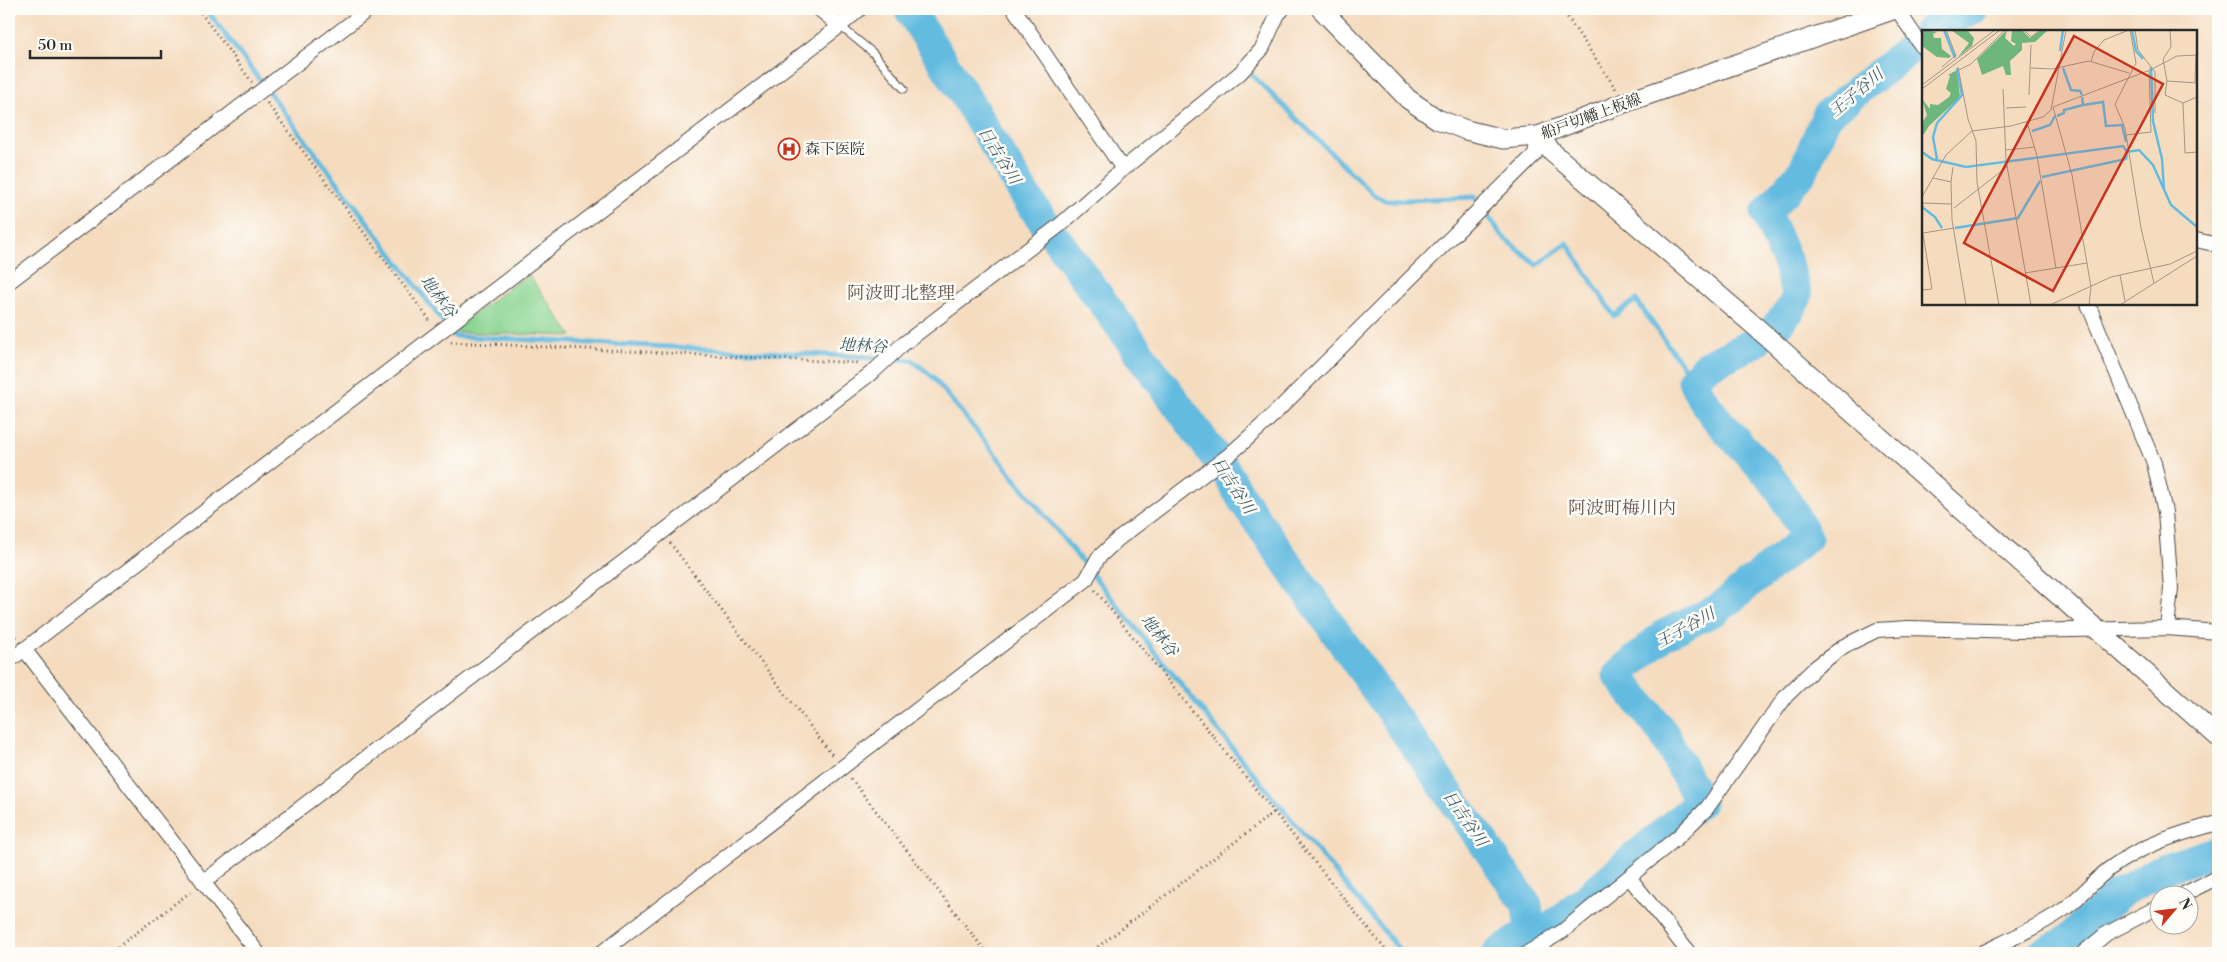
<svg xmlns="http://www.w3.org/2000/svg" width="2227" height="962" font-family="'Libre Bodoni','Noto Serif JP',serif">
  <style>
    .green { fill: #8ad592; stroke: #5a805e }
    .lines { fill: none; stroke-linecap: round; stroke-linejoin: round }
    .stream { stroke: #63bbe0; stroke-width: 5 }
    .river { stroke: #63bbe0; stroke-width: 31 }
    .lane-casing { stroke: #494641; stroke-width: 9 }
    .street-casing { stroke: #494641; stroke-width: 16 }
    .secondary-casing { stroke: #494641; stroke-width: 21 }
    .path { stroke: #494641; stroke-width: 3; stroke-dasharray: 1 4; stroke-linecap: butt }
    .lane { stroke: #fff; stroke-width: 7 }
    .street { stroke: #fff; stroke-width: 14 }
    .secondary { stroke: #fff; stroke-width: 19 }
    .labels { text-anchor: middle; stroke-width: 5; stroke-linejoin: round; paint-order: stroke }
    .street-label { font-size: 15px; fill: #2b2b2b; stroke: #fdfcf7 }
    .poi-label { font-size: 15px; fill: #2b2b2b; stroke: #fdfcf7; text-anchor: start }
    .water-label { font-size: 16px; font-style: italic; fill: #3f5d6a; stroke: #fdfcf7 }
    .quarter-label { font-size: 18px; fill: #66574d; stroke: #fdfcf7 }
    .inset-river { fill: none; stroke: #63bbe0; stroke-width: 2.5 }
    .inset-road { fill: none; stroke: #a49584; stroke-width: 1 }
    .view { fill: #c8321e; fill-opacity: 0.15; stroke: #c8321e; stroke-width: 2.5 }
    .inset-edge { fill: none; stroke: #2b2b2b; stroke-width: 2.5 }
  </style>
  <rect width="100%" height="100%" fill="#fdfcf7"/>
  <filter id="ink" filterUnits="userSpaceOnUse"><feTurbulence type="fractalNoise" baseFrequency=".02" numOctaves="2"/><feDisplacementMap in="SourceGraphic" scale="10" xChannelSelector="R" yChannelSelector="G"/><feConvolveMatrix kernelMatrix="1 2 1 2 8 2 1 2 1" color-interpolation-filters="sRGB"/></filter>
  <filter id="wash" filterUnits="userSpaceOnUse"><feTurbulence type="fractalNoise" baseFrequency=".0096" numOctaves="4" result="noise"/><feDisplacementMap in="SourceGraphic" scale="20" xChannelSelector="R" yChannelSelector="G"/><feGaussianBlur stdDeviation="1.12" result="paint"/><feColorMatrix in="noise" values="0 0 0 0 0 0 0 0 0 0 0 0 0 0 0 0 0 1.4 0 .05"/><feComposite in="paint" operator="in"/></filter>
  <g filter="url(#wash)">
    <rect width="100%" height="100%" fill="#f5dcbf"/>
    <!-- green -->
    <polygon class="green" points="528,274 572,336 456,332 458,326"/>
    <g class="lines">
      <!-- stream -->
      <g class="stream">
        <polyline points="206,9 454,336 884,358"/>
        <polyline points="1249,72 1375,196 1388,201 1475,197 1478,202"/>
        <polyline points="1486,213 1503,237 1537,265 1567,243 1614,316 1636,300 1693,380"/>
        <polyline points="1055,238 1061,233"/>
        <polyline points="892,359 912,360 933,377 1234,750 1402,953"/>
      </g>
      <!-- river -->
      <g class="river">
        <polyline points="909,9 963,93 1028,200 1225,470 1242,499 1527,905 1530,932 1498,953"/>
        <polyline points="1929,31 1973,9"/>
        <polyline points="1774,329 1791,309 1797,296 1787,262 1766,213 1803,171 1827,115 1914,46"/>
        <path d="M1530,932L1544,931L1559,921L1700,802L1664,734L1618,675L1663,635L1718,609L1807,537C1795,518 1785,495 1771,478C1747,449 1705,415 1693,380L1707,366L1756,342"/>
        <polyline points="2042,953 2065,942 2117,895 2163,869 2218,851"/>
      </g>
    </g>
  </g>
  <g filter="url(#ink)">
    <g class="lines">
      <!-- lane casing -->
      <g class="lane-casing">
        <polyline id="lane" points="840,26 872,52 904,89"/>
      </g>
      <!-- street casing -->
      <g class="street-casing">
        <g id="street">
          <polyline points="819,9 840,26"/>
          <polyline points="1014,9 1123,169"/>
          <polyline points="1897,9 1923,48"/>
          <polyline points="2196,240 2218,245"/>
          <polyline points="9,282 369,9"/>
          <polyline points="2088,304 2154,463 2165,512 2171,588 2167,628"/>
          <polyline points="24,649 258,953"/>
          <polyline points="9,661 840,26 860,9"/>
          <polyline points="1629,877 1689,953"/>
          <polyline points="203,882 874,371 902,345 1060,225 1123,169 1240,73 1262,49 1278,14 1283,9"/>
          <polyline points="2184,894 2218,877"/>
          <polyline points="601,953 1086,580 1098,558 1117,540 1229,455 1266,422 1535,154 1538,136"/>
          <polyline points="1527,953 1563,931 1679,836 1707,808 1786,696 1816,667 1844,646 1877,630 1908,628 2023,631 2167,628 2218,632"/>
          <path d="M1982,953C2009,940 2038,927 2063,910C2080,898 2093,881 2109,869C2141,845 2181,833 2218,823"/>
          <polyline points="2083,953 2106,934 2160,906"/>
        </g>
      </g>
      <!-- secondary casing -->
      <g class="secondary-casing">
        <g id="secondary">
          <polyline points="1321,9 1408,99 1437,119 1466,130 1503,139 1538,136 1624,103 1895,9"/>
          <polyline points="1538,136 1553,153 1757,328 2218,737"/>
        </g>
      </g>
      <!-- path -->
      <g class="path">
        <polyline points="198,9 252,82"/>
        <polyline points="1562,9 1616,89"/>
        <polyline points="267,103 431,322"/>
        <polyline points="451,342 859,363"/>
        <polyline points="670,543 833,756"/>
        <polyline points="1095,590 1388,953"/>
        <polyline points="9,629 16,638"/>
        <polyline points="851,779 987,953"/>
        <polyline points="110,953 193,890"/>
        <polyline points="1090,953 1274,812"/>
      </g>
      <!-- lane -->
      <use href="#lane" class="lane"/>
      <!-- street -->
      <use href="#street" class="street"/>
      <!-- secondary -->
      <use href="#secondary" class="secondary"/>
    </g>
  </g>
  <!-- icons -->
  <defs>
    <g id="hospital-ring" transform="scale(1.125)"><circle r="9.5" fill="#fdfcf7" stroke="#c8321e" stroke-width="1.5"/><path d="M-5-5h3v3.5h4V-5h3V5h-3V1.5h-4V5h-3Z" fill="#c8321e"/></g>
  </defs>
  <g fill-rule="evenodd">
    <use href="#hospital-ring" x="789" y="149"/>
  </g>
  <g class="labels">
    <!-- street labels -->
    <g class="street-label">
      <text transform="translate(1591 116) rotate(-20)" y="5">船戸切幡上板線</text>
    </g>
    <!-- poi labels -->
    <g class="poi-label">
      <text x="805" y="154">森下医院</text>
    </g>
    <!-- water labels -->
    <g class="water-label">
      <text transform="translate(1856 92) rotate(-40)" y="6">王子谷川</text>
      <text transform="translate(1000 155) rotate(58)" y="6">日吉谷川</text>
      <text transform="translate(439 296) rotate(53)" y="6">地林谷</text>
      <text transform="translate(863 345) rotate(3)" y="6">地林谷</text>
      <text transform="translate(1234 485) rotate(57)" y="6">日吉谷川</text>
      <text transform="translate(1685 627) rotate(-29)" y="6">王子谷川</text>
      <text transform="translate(1160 635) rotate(51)" y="6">地林谷</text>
      <text transform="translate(1466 818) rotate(55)" y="6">日吉谷川</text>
    </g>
    <!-- quarter labels -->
    <g class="quarter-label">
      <text x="901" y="299">阿波町北整理</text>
      <text x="1622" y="514">阿波町梅川内</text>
    </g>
  </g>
  <!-- overview -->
  <g transform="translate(1922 30)">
    <rect width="275" height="275" fill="#f5dcbf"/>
    <path d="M0,0L15,2L11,4L12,8H19L20,19L29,26L27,28L15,27L0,16ZM29,0H45L52,8L50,16L36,27L47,13ZM85,0L83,8L92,16L94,14L89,11L90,0H100L108,8L119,0H126L113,12L100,13V20L88,31L89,45H84L81,36L60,45L55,29ZM35,40L38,67L7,96L0,107V93L5,85L0,69L8,79V74L16,75L27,67L29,63L24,59L28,46L26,45Z" fill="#6fb67c"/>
    <path class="inset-river" d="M22,0L33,28M210,0L214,21L221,29M138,21L141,0M229,37L231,91L240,129L242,160M141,38L149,60L158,61L160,65M160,67L161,75L181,72L184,96L200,95L204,112M135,86L142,83V80L161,75M110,101L128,95L133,86M0,122L10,129L44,137L201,116L205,122L217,120L231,135L249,175L275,197M15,129L11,107L15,93L40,65L35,38M120,147L204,129L205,122M0,177L13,187L20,198M33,198L96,188L118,151"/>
    <path class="inset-road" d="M24,0L34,26M102,0L109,7L118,0M208,0L214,33L193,74L203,98L219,198L232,253M213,0L216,20L233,42V83M248,0L249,17L241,29L245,51L243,65L261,73L263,123L275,122M169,32L172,22L182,10L207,0M20,37L34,25M36,37L46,89L54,111L55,152L77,275M109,38L130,39L167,31L207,43M37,40L49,34L83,0M245,51L275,53M273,52L274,25M0,55L73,0M0,59L78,0M81,59L84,130L109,275M107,65L109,15M261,73L275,67M84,78L104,77M105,92L115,126L134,238M204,105L229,102L227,41M84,120L113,117M11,148L29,152L31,137M29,152L30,190L44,275M0,167L24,125L50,101L89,96L121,87L129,80L144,0M0,173L29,174M32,178L86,136M1,203L32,198M103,243L165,233M198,245L203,271M0,260L10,259L1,204M128,275L189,247L248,234L275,221M167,275L169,257L150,145L131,77L228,40L255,26L275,25M198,275L275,226"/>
    <path class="view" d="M152,6L241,54L131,261L42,213Z"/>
    <rect width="275" height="275" class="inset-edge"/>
  </g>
  <!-- margin -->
  <rect width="2227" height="962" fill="none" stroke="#fdfcf7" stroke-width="30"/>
  <!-- north arrow -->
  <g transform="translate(2174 910) rotate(62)"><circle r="24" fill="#fdfcf7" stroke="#a9a8a5"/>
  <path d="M0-4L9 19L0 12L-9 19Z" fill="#c8321e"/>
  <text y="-8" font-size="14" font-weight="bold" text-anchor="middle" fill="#2b2b2b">N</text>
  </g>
  <!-- scale -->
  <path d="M30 50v8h131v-8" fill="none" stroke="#2b2b2b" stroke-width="2.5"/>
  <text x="38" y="50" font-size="15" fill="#2b2b2b" stroke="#fdfcf7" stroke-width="4" paint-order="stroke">50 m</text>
</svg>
